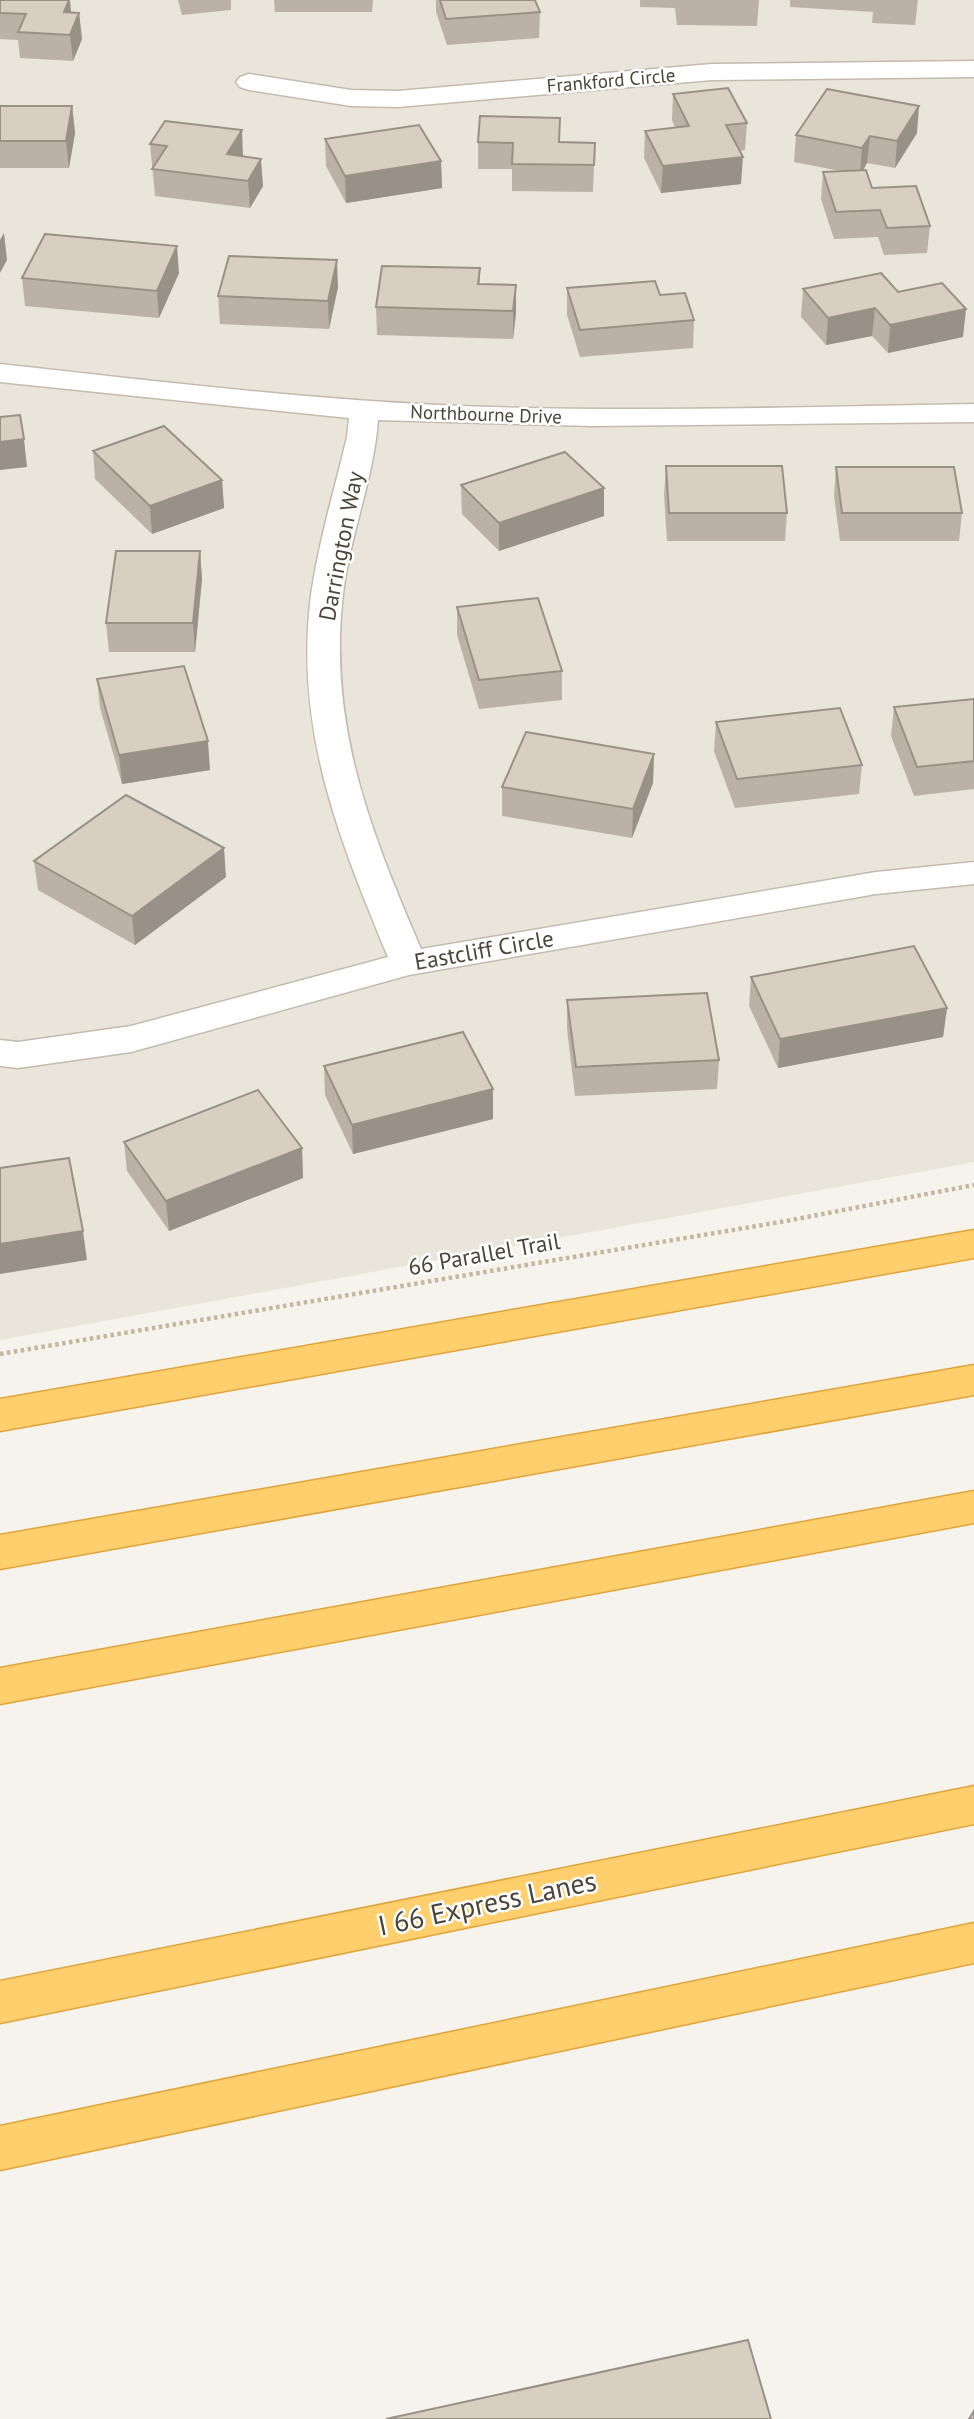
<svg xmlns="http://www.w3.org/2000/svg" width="974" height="2419" font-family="'PT Sans',sans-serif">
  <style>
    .residential { fill: #eae5da }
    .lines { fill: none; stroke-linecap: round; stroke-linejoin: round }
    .minor-casing { stroke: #c2bbae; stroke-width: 3 }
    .highway-casing { stroke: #e0a43c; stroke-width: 3 }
    .path { stroke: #c4b79f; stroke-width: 4.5; stroke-dasharray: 3.5 3.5; stroke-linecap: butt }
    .minor { fill: #fff; fill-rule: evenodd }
    .highway { fill: #ffcf6e; fill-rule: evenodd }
    .wall { fill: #bab2a6 }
    .shaded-wall { fill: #979187 }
    .building { fill: #d8cfc1; stroke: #979187; stroke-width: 2 }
    .labels { text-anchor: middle; stroke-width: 5; stroke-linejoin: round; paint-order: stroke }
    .far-street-label { font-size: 19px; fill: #4b4439; stroke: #fff }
    .street-label { font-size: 23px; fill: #4b4439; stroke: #fff }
    .near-street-label { font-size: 28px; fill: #4b4439; stroke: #fff }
  </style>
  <rect width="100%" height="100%" fill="#f6f3ec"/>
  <!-- residential -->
  <polygon class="residential" points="0,0 974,0 974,1162 0,1340"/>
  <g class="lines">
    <!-- minor casing -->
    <g class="minor-casing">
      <g id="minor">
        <polygon points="974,61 974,77 712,80 398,107 351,106 249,90 240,87 236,82 240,77 249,74 351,90 398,91 712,64"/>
        <path d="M0,364C146,380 292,398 438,405C617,413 796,407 974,404V422L593,426L378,420C374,476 352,530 344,586C326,720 369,828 421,949L876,872L974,862V884L876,894L409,975L131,1052L18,1068L0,1066V1040L18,1042L131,1026L388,957C339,839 296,733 310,603C317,547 334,492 347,437L349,418L0,382Z"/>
      </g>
    </g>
    <!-- highway casing -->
    <g class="highway-casing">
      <g id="highway">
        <polygon points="974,1230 974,1258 0,1431 0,1399"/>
        <polygon points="974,1365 974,1395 0,1569 0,1535"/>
        <polygon points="974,1491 974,1523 0,1704 0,1668"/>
        <polygon points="974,1786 974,1824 0,2023 0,1981"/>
        <polygon points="974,1923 974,1963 0,2170 0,2126"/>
      </g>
    </g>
    <!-- path -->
    <polyline class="path" points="0,1354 786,1221 974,1185"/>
    <!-- minor -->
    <use href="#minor" class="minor"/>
    <!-- highway -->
    <use href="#highway" class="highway"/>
  </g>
  <!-- wall -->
  <g class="wall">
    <polygon points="0,0 71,13 79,13 82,39 73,61 20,58 18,40 0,39"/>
    <polygon points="178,0 231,0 231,10 182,15"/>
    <polygon points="274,0 373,0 372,12 275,12"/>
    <polygon points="436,0 535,0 540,12 539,38 447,45 436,12"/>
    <polygon points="640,0 759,0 757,26 677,25 675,8 640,7"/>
    <polygon points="790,0 918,0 915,25 872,23 873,12 790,7"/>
    <polygon points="673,94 747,123 745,150 739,151 741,184 661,193 644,158 645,131 675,127 672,120"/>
    <polygon points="0,106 72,106 75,133 69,168 0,168"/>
    <polygon points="560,118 559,142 595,143 593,192 512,191 512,169 478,169 478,142"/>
    <polygon points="917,133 895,168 867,163 863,170 872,188 930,226 927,253 884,255 878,237 834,239 821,199 823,172 840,171 794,162 796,135"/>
    <polygon points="325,139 441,161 442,188 346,203 326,166"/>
    <polygon points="150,144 243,156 263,186 250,208 155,196"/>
    <polygon points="480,268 480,284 516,285 516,313 513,339 377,335 376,307"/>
    <polygon points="179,273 159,318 25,306 22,278"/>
    <polygon points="338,287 329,329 220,324 218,296"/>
    <polygon points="567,288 660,295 694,320 693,348 580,357 567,315"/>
    <polygon points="803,289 898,292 963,337 888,353 872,336 826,345 801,317"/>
    <polygon points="93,451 222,480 224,508 152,534 95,479"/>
    <polygon points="666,466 787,513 785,541 667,541 664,495"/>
    <polygon points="836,467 962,513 959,541 840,541 834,496"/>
    <polygon points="461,485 604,488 604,516 499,551 462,514"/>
    <polygon points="200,551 202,579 195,652 109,652 106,623"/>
    <polygon points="457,607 562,671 562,700 479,709 457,635"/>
    <polygon points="97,679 210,770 122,784 100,708"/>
    <polygon points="974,699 974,789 914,796 891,736 894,707"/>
    <polygon points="716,722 862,765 859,794 735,808 714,751"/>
    <polygon points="654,754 653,783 632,838 502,816 502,787"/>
    <polygon points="34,861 226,877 135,945 38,890"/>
    <polygon points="751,977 947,1008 943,1037 778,1068 749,1006"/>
    <polygon points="567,1000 719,1060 717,1089 575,1096 567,1029"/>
    <polygon points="324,1066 493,1119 353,1154 325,1095"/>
    <polygon points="124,1142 302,1148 303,1178 169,1231 127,1171"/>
  </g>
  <!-- shaded-wall -->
  <g class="shaded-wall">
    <polygon points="69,0 70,0 72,24 64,12"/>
    <polygon points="79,13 82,39 73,61 70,35"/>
    <polygon points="72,106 75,133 69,168 66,141"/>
    <polygon points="919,106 917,133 895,168 897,141"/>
    <polygon points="242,130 243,157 227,154"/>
    <polygon points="870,136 867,163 860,175 862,148"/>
    <polygon points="743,157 741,184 661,193 663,166"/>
    <polygon points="261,159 263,186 250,208 248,181"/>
    <polygon points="441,161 442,188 346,203 345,176"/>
    <polygon points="4,233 7,260 0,273 0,240"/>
    <polygon points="177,246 179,273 159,318 157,291"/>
    <polygon points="337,260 338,287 329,329 328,301"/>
    <polygon points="516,285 516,313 513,339 513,311"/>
    <polygon points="875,308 872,336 826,345 828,318"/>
    <polygon points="966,309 963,337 888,353 890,325"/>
    <polygon points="24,439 27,467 0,470 0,442"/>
    <polygon points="222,480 224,508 152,534 150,506"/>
    <polygon points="604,488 604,516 499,551 499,523"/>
    <polygon points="200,551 202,579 195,652 193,623"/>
    <polygon points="208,741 210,770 122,784 119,755"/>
    <polygon points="654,754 653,783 632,838 633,809"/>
    <polygon points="224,848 226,877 135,945 132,916"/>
    <polygon points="947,1008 943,1037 778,1068 780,1039"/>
    <polygon points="493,1089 493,1119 353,1154 352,1125"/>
    <polygon points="302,1148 303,1178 169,1231 166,1201"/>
    <polygon points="83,1231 87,1260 0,1274 0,1244"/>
  </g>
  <!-- building -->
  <g class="building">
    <polygon points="0,0 69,0 64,12 79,13 70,35 18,32 26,14 0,13"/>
    <polygon points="440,0 535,0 540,12 446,19"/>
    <polygon points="728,88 747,123 726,125 743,157 663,166 645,131 689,126 673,94"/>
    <polygon points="827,89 919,106 897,141 870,136 862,148 796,135"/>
    <polygon points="0,106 72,106 66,141 0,141"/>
    <polygon points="480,116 560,118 559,142 595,143 594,165 512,164 513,143 478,142"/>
    <polygon points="165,121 242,130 227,154 261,159 248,181 152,169 167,146 150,144"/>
    <polygon points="419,125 441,161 345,176 325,139"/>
    <polygon points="866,170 872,188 916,186 930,226 887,228 880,210 836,212 823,172"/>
    <polygon points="45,234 177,246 157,291 22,278"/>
    <polygon points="229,256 337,260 328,301 218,296"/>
    <polygon points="382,266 480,268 478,284 516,285 513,311 376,307"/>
    <polygon points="881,273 898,292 942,283 966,309 890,325 875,308 828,318 803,289"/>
    <polygon points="655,281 660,295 685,293 694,320 580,330 567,288"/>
    <polygon points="20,415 24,439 0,442 0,417"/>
    <polygon points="164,426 222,480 150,506 93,451"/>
    <polygon points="565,452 604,488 499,523 461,485"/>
    <polygon points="666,466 782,466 787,513 669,513"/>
    <polygon points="836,467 954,467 962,513 842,513"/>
    <polygon points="116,551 200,551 193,623 106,623"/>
    <polygon points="538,598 562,671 479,680 457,607"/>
    <polygon points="184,666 208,741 119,755 97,679"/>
    <polygon points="974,699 974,761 917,767 894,707"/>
    <polygon points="840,708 862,765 737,779 716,722"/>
    <polygon points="526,732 654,754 633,809 502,787"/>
    <polygon points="126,795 224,848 132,916 34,861"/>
    <polygon points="914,946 947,1008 780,1039 751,977"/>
    <polygon points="707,993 719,1060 576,1067 567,1000"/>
    <polygon points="463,1032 493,1089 352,1125 324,1066"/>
    <polygon points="258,1090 302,1148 166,1201 124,1142"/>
    <polygon points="69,1158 83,1231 0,1244 0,1168"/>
    <polygon points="748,2340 771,2419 386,2419"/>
    <polygon points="974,2411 974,2419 969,2419"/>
  </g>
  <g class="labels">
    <!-- far-street labels -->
    <g class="far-street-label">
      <text transform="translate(611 80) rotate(-5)" y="7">Frankford Circle</text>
      <text transform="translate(486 414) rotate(2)" y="7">Northbourne Drive</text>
    </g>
    <!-- street labels -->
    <g class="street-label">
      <text transform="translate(341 546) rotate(-79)" y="8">Darrington Way</text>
      <text transform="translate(484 950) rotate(-10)" y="8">Eastcliff Circle</text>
      <text transform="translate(484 1254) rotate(-10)" y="8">66 Parallel Trail</text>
    </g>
    <!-- near-street labels -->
    <g class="near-street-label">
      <text transform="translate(487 1903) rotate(-12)" y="10">I 66 Express Lanes</text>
    </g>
  </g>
</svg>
